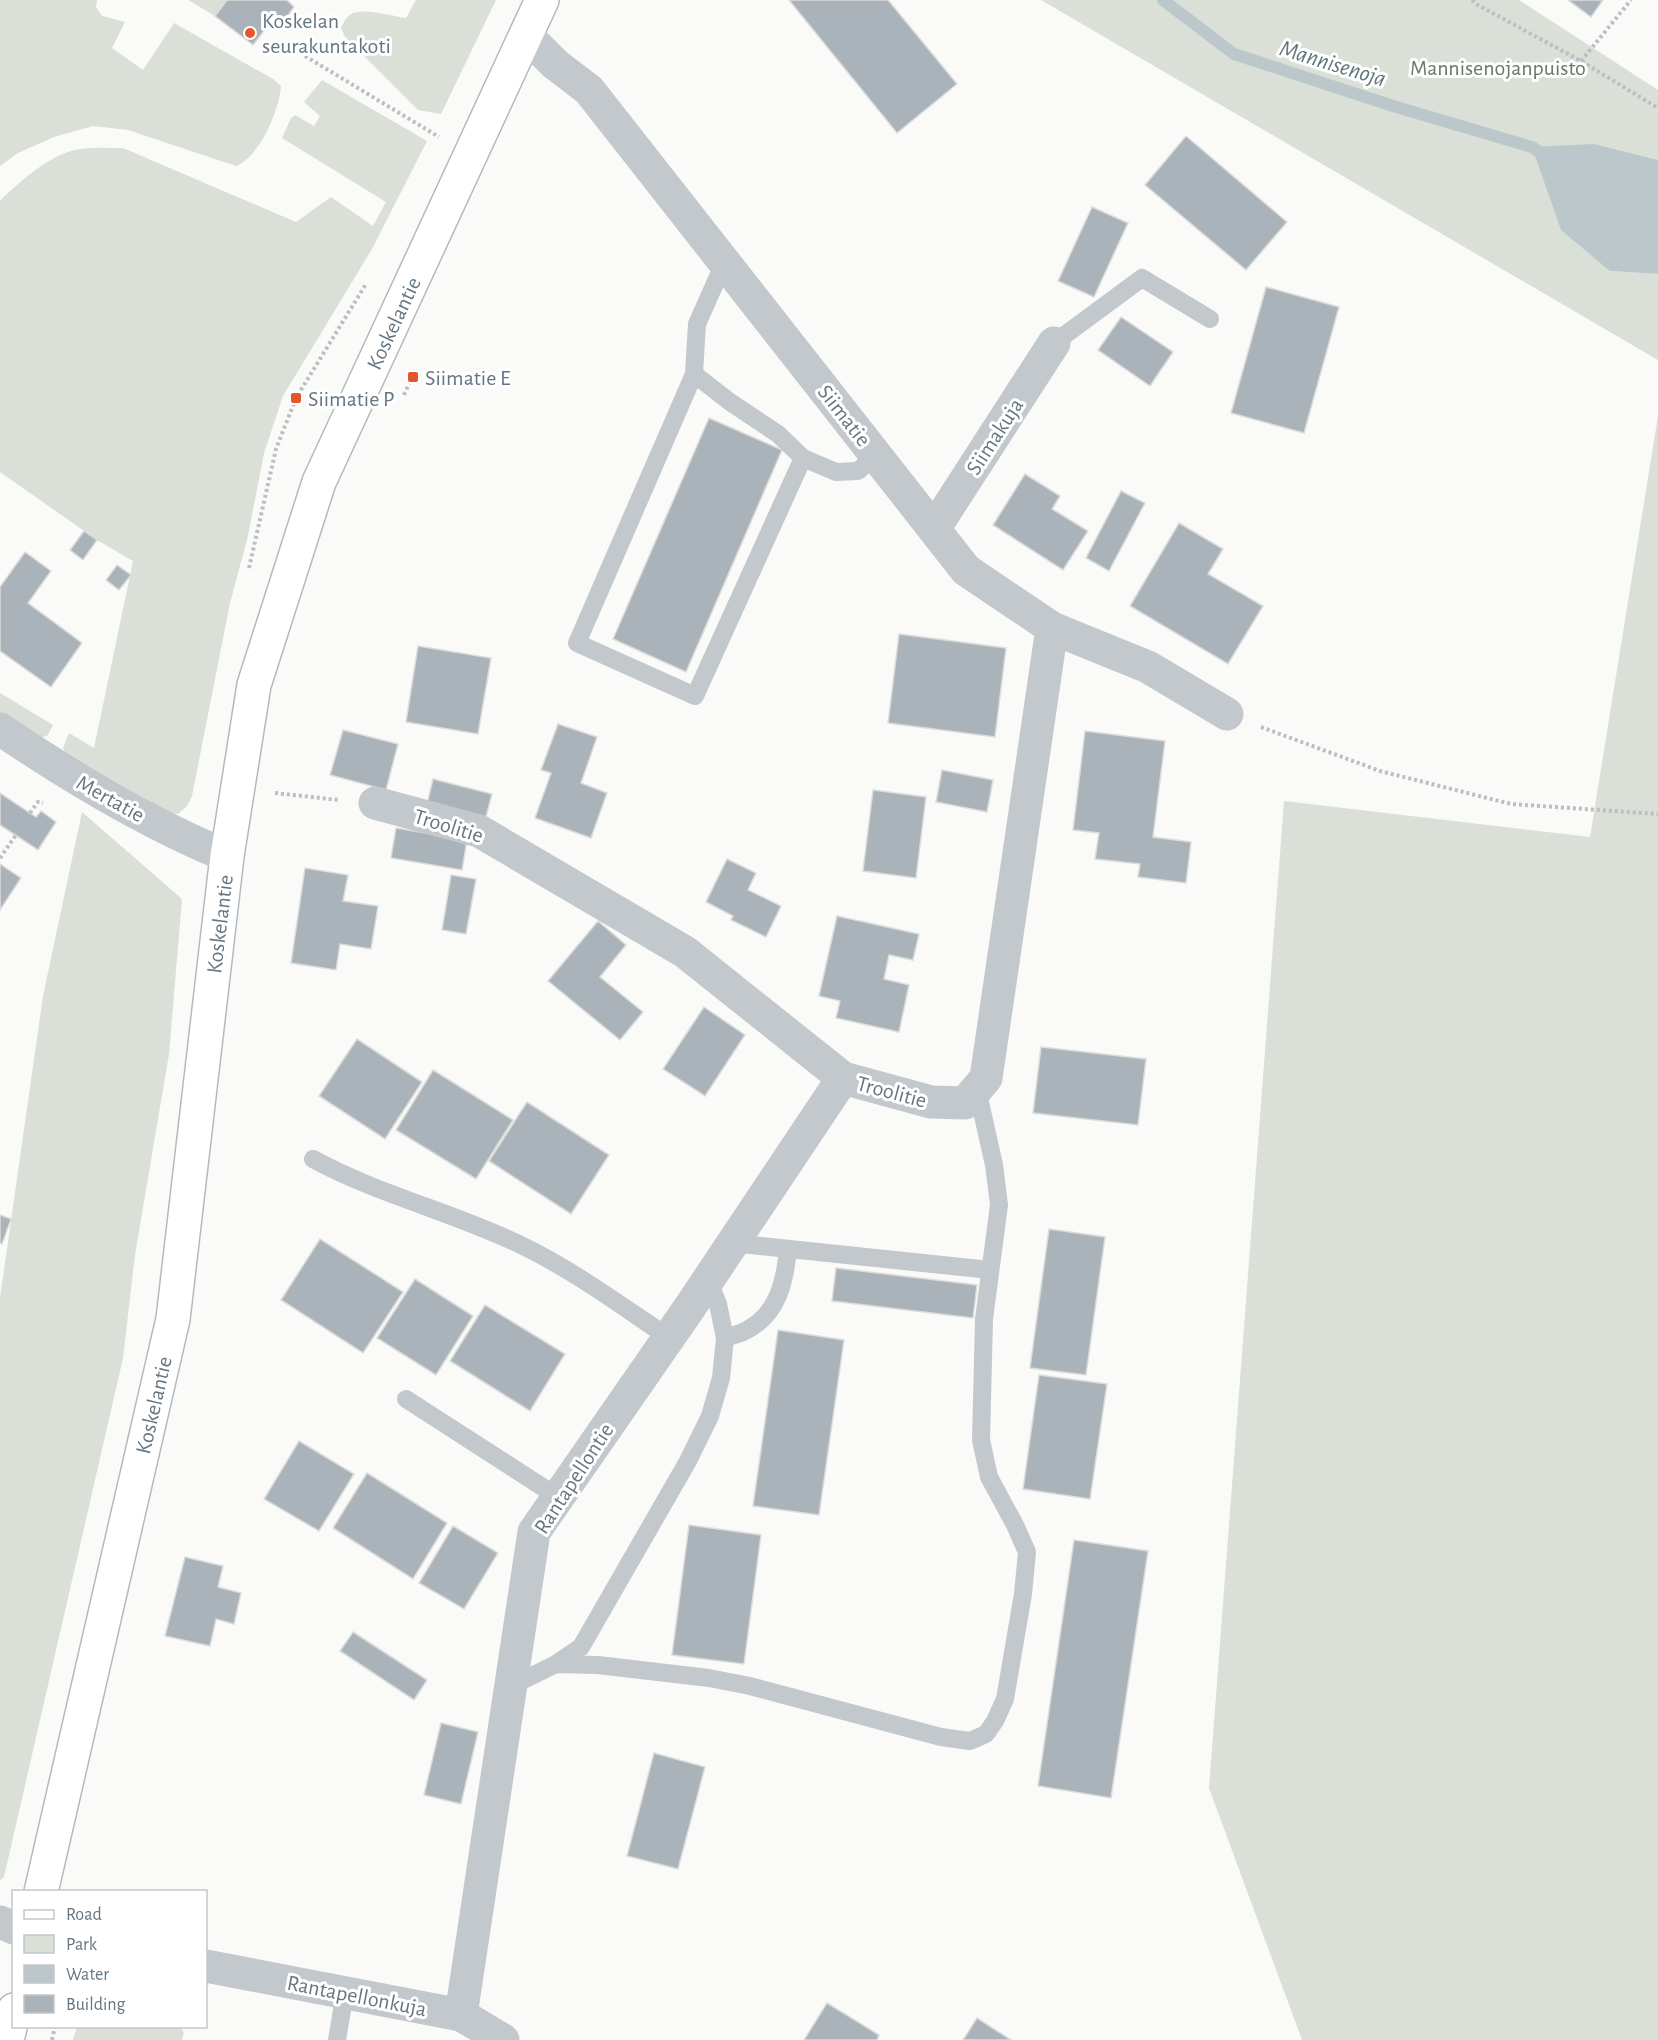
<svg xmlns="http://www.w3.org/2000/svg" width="1658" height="2040" font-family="'Alegreya Sans',sans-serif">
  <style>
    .green { fill: #dadfd7 }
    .water { fill: #bbc7cb }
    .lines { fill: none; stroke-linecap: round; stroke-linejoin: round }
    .stream { stroke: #bbc7cb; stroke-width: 12 }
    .building { fill: #aab3b9; stroke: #dcdcda; stroke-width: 1.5 }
    .secondary-casing { stroke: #b3babf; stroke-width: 36 }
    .path { stroke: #bbbfc2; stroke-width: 4; stroke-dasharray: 3 3; stroke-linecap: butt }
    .lane { stroke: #c3c8cc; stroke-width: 18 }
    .street { stroke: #c3c8cc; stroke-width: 33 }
    .secondary { stroke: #fff; stroke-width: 33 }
    .poi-dot { fill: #e4572e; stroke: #fff; stroke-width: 2 }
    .labels { text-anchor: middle; stroke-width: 6; stroke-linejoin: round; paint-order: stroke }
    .poi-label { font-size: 22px; fill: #657683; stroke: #fff; text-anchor: start }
    .park-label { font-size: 22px; fill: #687a64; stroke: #fff }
    .street-label { font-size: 22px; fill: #657683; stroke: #fff }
    .water-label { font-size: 24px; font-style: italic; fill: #60757c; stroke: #fff }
  </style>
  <rect width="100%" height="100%" fill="#fafaf8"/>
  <!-- green -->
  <g class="green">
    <path d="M0,0H97L96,7L102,16L125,22L112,48L143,70L174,23L273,79L281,86C279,111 260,156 236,166L128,130L93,126L54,137L18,153L0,166Z"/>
    <polygon points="188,0 227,0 215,16"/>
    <path d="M416,0H496L441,114L418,110L345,37L341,28C344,23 346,16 353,13C365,8 393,16 406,18Z"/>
    <polygon points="1041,0 1519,0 1658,90 1658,231 1610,271 1658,274 1658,360"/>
    <path d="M322,80L427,141L372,249L283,396L264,453L248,536L230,603L192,796L187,806L178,814L168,813L65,754L63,748L69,733L94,748L133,561L97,540L0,472V201C17,184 44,160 68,152C85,146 105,148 123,148L296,222L331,197L373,226L386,202L282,138L291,118L295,115L314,126L320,116L304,102Z"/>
    <polygon points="1658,416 1658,2040 1302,2040 1209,1788 1284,801 1590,837"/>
    <polygon points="0,693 53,725 48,735 39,739 0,714"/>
    <polygon points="82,812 182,899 169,1054 135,1255 123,1358 4,1877 0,1881 0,1298 43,996"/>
    <polygon points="77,2026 180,2027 184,2032 182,2040 73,2040"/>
  </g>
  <!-- water -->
  <polygon class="water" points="1594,144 1658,160 1658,274 1610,271 1561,230 1532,147"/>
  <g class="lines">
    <!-- stream -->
    <polyline class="stream" points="1163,0 1234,54 1393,106 1532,147 1544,155"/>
  </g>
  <!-- building -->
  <g class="building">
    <polygon points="227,0 287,0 294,7 284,21 276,15 253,45 215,16"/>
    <polygon points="789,0 888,0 957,84 897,133"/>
    <polygon points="1568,0 1603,0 1591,17"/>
    <polygon points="1186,136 1287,222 1246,270 1145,185"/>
    <polygon points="1092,207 1128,223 1094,297 1058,281"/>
    <polygon points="1266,287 1339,307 1304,433 1231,413"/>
    <polygon points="1121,317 1173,352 1150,386 1098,350"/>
    <polygon points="709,418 782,450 686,672 613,639"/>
    <polygon points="1025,474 1060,496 1052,509 1088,531 1063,570 993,525"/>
    <polygon points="1121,491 1145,503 1109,571 1086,558"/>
    <polygon points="1179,523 1223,549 1208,574 1263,606 1228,664 1130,606"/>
    <polygon points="84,531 97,540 83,560 70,550"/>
    <polygon points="25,552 51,571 28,603 82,643 51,687 0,651 0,587"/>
    <polygon points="117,565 131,575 119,590 106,580"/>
    <polygon points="899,634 1006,648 995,737 888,723"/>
    <polygon points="418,646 491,658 478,734 406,722"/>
    <polygon points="558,724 597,737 581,783 607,793 591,838 535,818 551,773 541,770"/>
    <polygon points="343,730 398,744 386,790 330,775"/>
    <polygon points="1085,731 1165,741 1153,837 1191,842 1186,883 1138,877 1140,864 1095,859 1099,833 1073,830"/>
    <polygon points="942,770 993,780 987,812 936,802"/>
    <polygon points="433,779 492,794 484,824 426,809"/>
    <polygon points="873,790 926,797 916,878 863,871"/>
    <polygon points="0,793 36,817 41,811 56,822 38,850 0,825"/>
    <polygon points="396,828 467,840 462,870 391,858"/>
    <polygon points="727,859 756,873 748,890 781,906 766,937 731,920 733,916 706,902"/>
    <polygon points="0,864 21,878 0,910"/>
    <polygon points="305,868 348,875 343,901 378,906 371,949 340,944 336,970 291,963"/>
    <polygon points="451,875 476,879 466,934 442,930"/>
    <polygon points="837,916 919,934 913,960 889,955 884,979 909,985 899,1032 836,1018 840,1001 819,996"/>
    <polygon points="598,921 626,945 600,977 643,1012 620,1040 548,981"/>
    <polygon points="704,1007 745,1035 705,1096 663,1069"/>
    <polygon points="357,1039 422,1082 385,1139 319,1096"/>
    <polygon points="1041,1047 1146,1059 1138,1125 1033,1113"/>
    <polygon points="433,1070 513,1120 476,1179 396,1130"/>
    <polygon points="527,1102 609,1155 571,1214 489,1161"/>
    <polygon points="0,1215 11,1219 2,1244 0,1243"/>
    <polygon points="1049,1229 1105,1237 1086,1375 1030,1368"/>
    <polygon points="320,1239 403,1292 363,1353 281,1300"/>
    <polygon points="836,1268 977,1285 973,1318 832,1301"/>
    <polygon points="415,1279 473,1316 436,1375 377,1338"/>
    <polygon points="485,1305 565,1354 530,1411 450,1361"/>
    <polygon points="778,1330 844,1340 819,1515 753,1506"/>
    <polygon points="1039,1375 1107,1384 1090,1499 1023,1489"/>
    <polygon points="299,1441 354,1474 319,1531 264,1499"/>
    <polygon points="367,1473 447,1523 413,1579 333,1528"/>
    <polygon points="689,1525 761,1535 744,1664 672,1655"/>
    <polygon points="453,1526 498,1553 464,1609 419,1583"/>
    <polygon points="1074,1540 1148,1551 1111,1798 1038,1786"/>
    <polygon points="185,1557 223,1566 218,1587 241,1593 234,1624 216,1619 210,1646 165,1636"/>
    <polygon points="353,1632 427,1680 414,1700 340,1651"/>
    <polygon points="441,1723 478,1732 461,1804 424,1795"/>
    <polygon points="654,1753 705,1767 678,1869 627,1856"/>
    <polygon points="827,2003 879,2035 877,2040 804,2040"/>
    <polygon points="977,2018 1011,2040 963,2040"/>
  </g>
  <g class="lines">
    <!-- secondary casing -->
    <g class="secondary-casing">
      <g id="secondary">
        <polyline points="41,1892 173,1319 227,856 254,685 319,482 542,0"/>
        <polyline points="7,2040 14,2010"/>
      </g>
    </g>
    <!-- path -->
    <g class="path">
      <polyline points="1472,0 1476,4 1581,61 1658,108"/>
      <polyline points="305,56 439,137"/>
      <polyline points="1581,61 1631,0"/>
      <polyline points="404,395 415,370"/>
      <polyline points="249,568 276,449 296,398 366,284"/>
      <polyline points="1261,727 1380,771 1511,804 1658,814"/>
      <polyline points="275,793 339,800"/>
      <polyline points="30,813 38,802 43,803"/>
      <polyline points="0,858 16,835"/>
      <polyline points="52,2040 55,2026"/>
    </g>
    <!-- lane -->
    <g class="lane">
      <polyline points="725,261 697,324 694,374 577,643 695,696 803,458"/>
      <polyline points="1054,343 1142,278 1210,319"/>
      <polyline points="694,374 730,402 778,434 803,458 836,472 858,471 876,455"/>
      <path d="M313,1159C379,1195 453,1212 521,1245C573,1270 620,1305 668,1337"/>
      <polyline points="732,1243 990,1270"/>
      <path d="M725,1338C732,1335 741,1334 747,1330C778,1314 785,1281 788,1249"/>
      <polyline points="406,1399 558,1497"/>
      <polyline points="556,1664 581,1647 688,1461 710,1416 721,1378 725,1338 718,1304 708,1280"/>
      <polyline points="511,1686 556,1664 598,1665 709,1678 750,1686 941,1737 970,1741 986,1734 995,1721 1005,1699 1023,1594 1027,1552 1015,1525 989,1477 981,1440 984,1319 999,1205 994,1165 977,1089"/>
      <polyline points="337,2040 345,1993"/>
    </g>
    <!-- street -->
    <g class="street">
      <polyline points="527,36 555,64 589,90 966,570 1052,628 1148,667 1227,714"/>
      <polyline points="934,529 1054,343"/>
      <path d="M0,729C72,778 147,823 227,856"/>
      <polyline points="375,803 479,831 685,952 843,1078 931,1102 965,1103 986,1078 1052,628"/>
      <polyline points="0,1922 14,1928"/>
      <polyline points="206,1966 461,2015 503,2040"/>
      <polyline points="461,2015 534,1532 690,1307 843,1078"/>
    </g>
    <!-- secondary -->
    <use href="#secondary" class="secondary"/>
  </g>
  <!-- markers -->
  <g class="poi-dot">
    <circle cx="250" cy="33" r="6"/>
    <rect x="407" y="371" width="12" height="12" rx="3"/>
    <rect x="290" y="392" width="12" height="12" rx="3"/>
  </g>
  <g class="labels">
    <!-- poi labels -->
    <g class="poi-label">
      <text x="262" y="28">Koskelan<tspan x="262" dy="25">seurakuntakoti</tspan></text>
      <text x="425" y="385">Siimatie E</text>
      <text x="308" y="406">Siimatie P</text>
    </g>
    <!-- park labels -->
    <g class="park-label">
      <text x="1498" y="75">Mannisenojanpuisto</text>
    </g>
    <!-- street labels -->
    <g class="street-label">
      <text transform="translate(393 323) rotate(-65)" y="8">Koskelantie</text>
      <text transform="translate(845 415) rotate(52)" y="8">Siimatie</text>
      <text transform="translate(994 436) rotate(-57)" y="8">Siimakuja</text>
      <text transform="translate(111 798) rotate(29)" y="8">Mertatie</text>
      <text transform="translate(449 825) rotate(17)" y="8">Troolitie</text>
      <text transform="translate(219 924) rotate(-83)" y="8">Koskelantie</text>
      <text transform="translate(892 1091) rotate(15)" y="8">Troolitie</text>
      <text transform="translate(153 1405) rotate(-77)" y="8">Koskelantie</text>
      <text transform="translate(573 1478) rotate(-57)" y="8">Rantapellontie</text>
      <text transform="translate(357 1995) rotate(11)" y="8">Rantapellonkuja</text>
    </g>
    <!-- water labels -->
    <g class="water-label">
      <text transform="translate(1333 63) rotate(17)" y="8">Mannisenoja</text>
    </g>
  </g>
  <!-- legend -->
  <rect x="12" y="1890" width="195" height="138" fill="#ffffff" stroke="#c1c8cd" stroke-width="1.5"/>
  <rect x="24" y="1910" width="30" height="9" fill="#ffffff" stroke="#c1c8cd" stroke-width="1.5"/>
  <text x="66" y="1920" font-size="18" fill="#657683">Road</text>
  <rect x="24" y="1935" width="30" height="18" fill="#dadfd7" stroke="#c1c8cd" stroke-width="1.5"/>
  <text x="66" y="1950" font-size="18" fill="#657683">Park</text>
  <rect x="24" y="1965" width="30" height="18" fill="#bbc7cb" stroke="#c1c8cd" stroke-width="1.5"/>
  <text x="66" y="1980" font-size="18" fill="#657683">Water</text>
  <rect x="24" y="1995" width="30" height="18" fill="#aab3b9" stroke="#c1c8cd" stroke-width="1.5"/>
  <text x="66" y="2010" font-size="18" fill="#657683">Building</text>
</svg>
